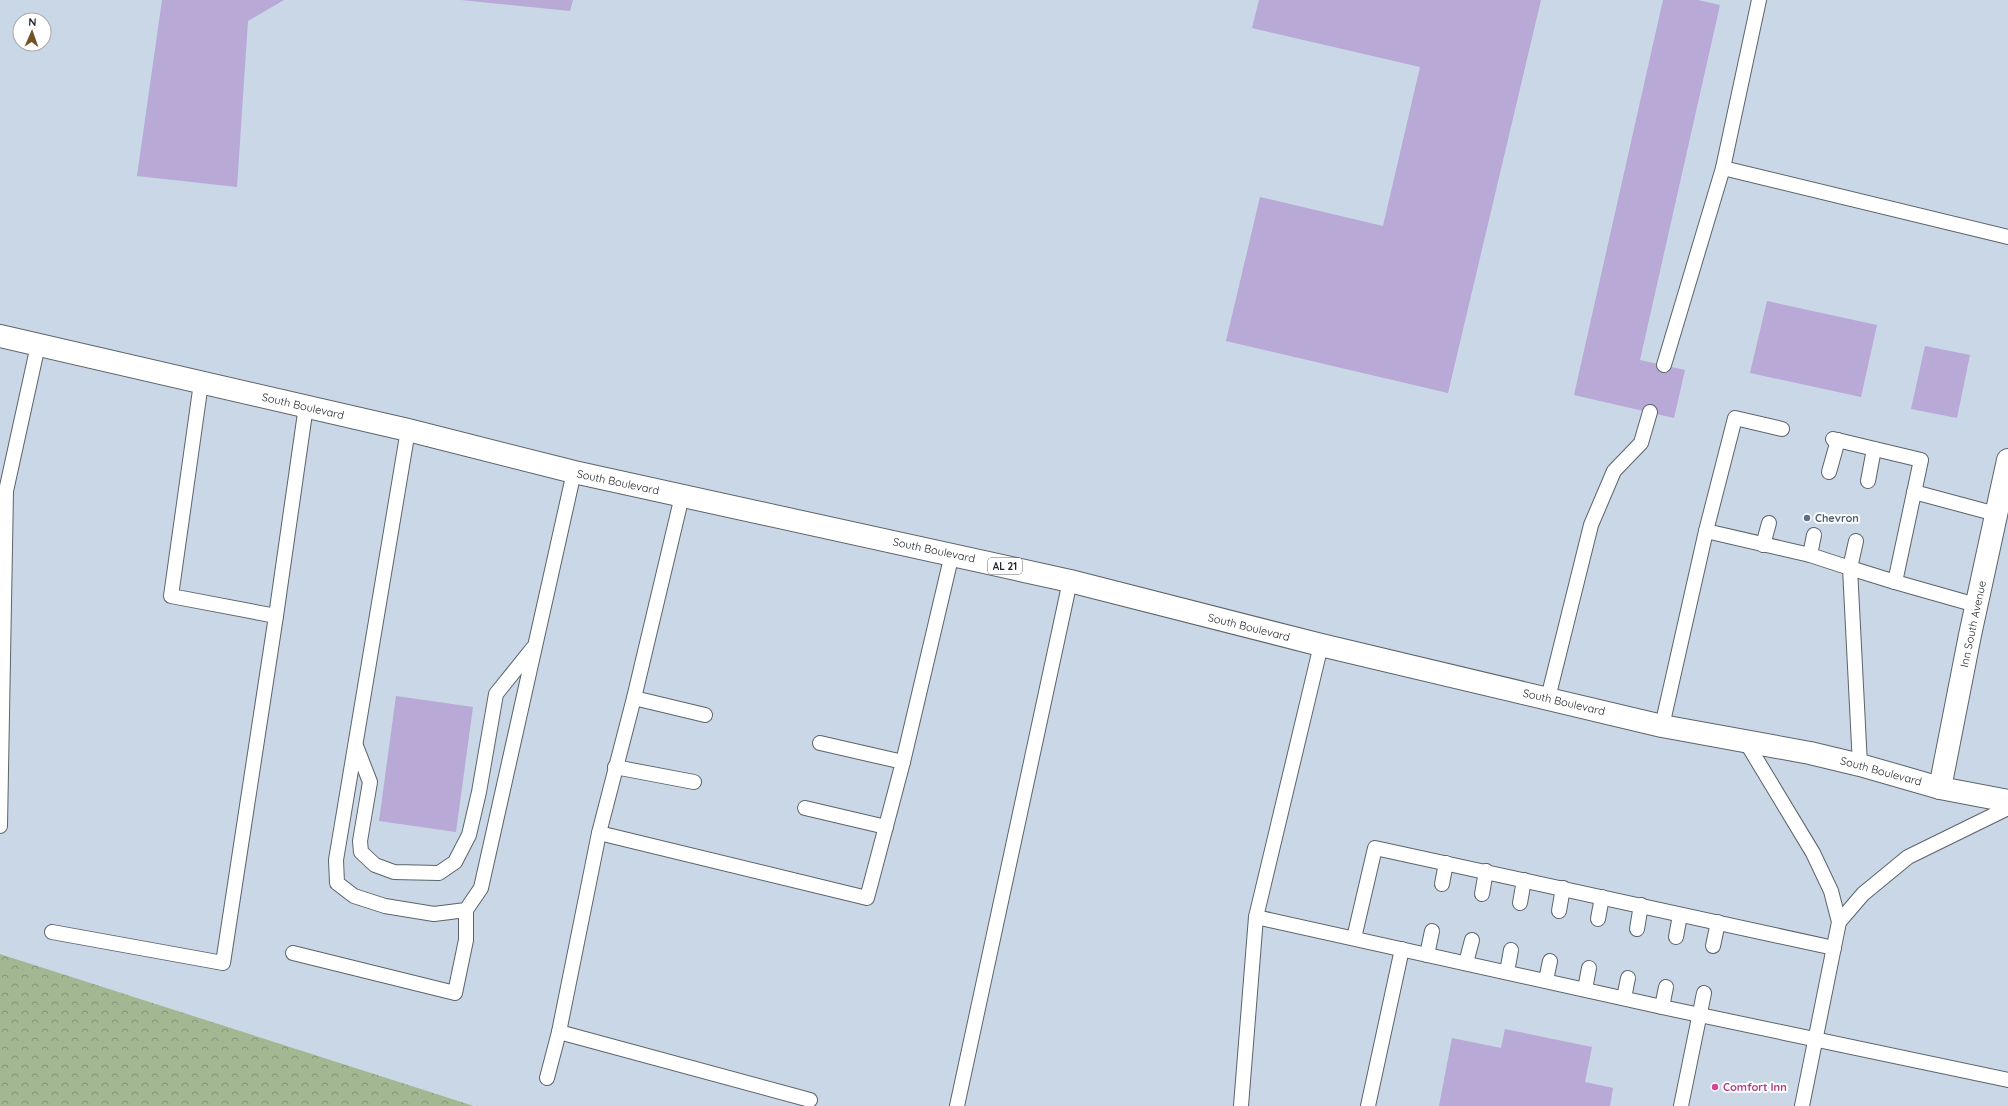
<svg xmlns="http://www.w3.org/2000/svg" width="2008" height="1106" font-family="Quicksand,sans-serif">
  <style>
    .built { fill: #c9d7e6; fill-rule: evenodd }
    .forest { fill: url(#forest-crowns) }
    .building { fill: #b8a9d7 }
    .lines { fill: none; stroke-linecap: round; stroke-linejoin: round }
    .service-casing { stroke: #5c646b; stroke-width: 16 }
    .minor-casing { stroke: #5c646b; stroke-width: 24 }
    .primary-casing { stroke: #5c646b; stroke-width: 24 }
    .service { stroke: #fff; stroke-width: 14 }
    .minor { stroke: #fff; stroke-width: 22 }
    .primary { stroke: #fff; stroke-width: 22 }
    .service-dot { fill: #5c6f8a; stroke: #fff; stroke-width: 1.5 }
    .hotel-dot { fill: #d1479c; stroke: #fff; stroke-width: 1.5 }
    .labels { text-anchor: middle; stroke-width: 4; stroke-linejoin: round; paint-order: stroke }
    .shield { fill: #fff; stroke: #646669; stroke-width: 1 }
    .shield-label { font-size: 10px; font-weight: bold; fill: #222529 }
    .street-label { font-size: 11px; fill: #222529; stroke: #fff }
    .service-label { font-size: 11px; font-weight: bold; fill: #4e5e75; stroke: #fff; text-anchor: start }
    .hotel-label { font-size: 11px; font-weight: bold; fill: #b23c85; stroke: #fff; text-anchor: start }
  </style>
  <defs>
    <pattern id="forest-crowns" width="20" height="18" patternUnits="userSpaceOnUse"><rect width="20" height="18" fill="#a3b793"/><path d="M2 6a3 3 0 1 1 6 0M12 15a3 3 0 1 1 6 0" fill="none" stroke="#849578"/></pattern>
  </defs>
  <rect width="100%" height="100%" fill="#d9e3ec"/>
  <!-- built -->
  <path class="built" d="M0,0H2008V1106H474L0,954ZM20,20H44V44H20Z"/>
  <!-- forest -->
  <polygon class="forest" points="0,954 474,1106 0,1106"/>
  <!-- building -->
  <g class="building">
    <polygon points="162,0 284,0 248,21 237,187 137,176"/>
    <polygon points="461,0 573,0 570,11"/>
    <polygon points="1259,0 1541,0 1448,393 1226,341 1260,197 1383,226 1420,67 1252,28"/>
    <polygon points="1663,0 1698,0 1720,5 1640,360 1685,370 1674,418 1574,395"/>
    <polygon points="1767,301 1877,325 1861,397 1750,373"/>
    <polygon points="1925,346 1970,355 1957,418 1911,409"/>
    <polygon points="396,696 473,707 456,832 379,821"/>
    <polygon points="1505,1029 1592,1047 1585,1082 1613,1088 1610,1106 1439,1106 1452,1038 1501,1048"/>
  </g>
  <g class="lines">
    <!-- service casing -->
    <g class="service-casing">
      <g id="service">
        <polyline points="1759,0 1723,168 2008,237"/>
        <polyline points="1664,365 1723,168"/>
        <polyline points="408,430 336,860 337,883 354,896 385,906 434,914 466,910 481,888 574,472"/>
        <polyline points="1833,439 1921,460 1895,582 1850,568 1860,765"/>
        <polyline points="1829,472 1838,440"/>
        <polyline points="1868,481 1874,449"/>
        <polyline points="1914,492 1996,514"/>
        <polyline points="1706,531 1810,555 1850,568 1856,541"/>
        <polyline points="1763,545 1769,523"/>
        <polyline points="1810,555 1814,535"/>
        <polyline points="1895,582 1976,605"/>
        <polyline points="276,616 306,406"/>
        <polyline points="634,698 705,715"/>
        <polyline points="1548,698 1591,525 1614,471 1641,443 1650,412"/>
        <polyline points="1662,726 1706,531 1735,418 1782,429"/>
        <polyline points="1746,742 1813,853 1831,891 1839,922 1802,1106"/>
        <polyline points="820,743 903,762"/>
        <polyline points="356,746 370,782 360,841 361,852 375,865 394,872 439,873 455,862 469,835 479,792 496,694 533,648"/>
        <polyline points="615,767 694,782"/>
        <polyline points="805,808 886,827"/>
        <polyline points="0,826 6,491 38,345"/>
        <polyline points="599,833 634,698 682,496"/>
        <polyline points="1442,884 1446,863"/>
        <polyline points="1482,894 1486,871"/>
        <polyline points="1520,903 1524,880"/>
        <polyline points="1559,911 1563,888"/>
        <polyline points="1256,917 1662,1007 2008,1080"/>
        <polyline points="1598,919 1602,897"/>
        <polyline points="1839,922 1863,894 1908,857 2008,808"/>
        <polyline points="1637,929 1641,905"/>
        <polyline points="52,932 223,963 276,616 171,596 201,383"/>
        <polyline points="1676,937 1680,915"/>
        <polyline points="1354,938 1375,848 1834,948"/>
        <polyline points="1713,946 1718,922"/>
        <polyline points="293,953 455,993 466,940 466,910"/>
        <polyline points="1427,955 1432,931"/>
        <polyline points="1466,963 1472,940"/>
        <polyline points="1507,972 1511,950"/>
        <polyline points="1546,980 1550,961"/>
        <polyline points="1585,989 1589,968"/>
        <polyline points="1624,998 1628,978"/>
        <polyline points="1662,1007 1666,987"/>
        <polyline points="559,1032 810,1100"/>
        <polyline points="547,1078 559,1032 599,833 867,898 903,762 952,554"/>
        <polyline points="957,1106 1070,581"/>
        <polyline points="1241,1106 1256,917 1321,645"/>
        <polyline points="1368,1106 1402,949"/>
        <polyline points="1681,1106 1704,993"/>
      </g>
    </g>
    <!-- minor casing -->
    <g class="minor-casing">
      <polyline id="minor" points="1940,788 1970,635 2008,460"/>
    </g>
    <!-- primary casing -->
    <g class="primary-casing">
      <polyline id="primary" points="0,336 408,430 574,472 1070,581 1321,645 1662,726 1810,753 1860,765 1940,788 2008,801"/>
    </g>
    <!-- service -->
    <use href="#service" class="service"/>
    <!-- minor -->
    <use href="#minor" class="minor"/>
    <!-- primary -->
    <use href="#primary" class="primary"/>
  </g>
  <!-- markers -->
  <circle class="service-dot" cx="1807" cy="518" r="4"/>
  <circle class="hotel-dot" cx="1715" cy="1087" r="4"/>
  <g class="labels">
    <!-- shield labels -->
    <rect class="shield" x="988" y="558" width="34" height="16" rx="3"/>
    <g class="shield-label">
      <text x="1005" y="570">AL 21</text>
    </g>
    <!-- street labels -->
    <g class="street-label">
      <text transform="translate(303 406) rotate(13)" y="4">South Boulevard</text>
      <text transform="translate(618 482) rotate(12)" y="4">South Boulevard</text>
      <text transform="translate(934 550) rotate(12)" y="4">South Boulevard</text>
      <text transform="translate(1973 624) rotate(-78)" y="4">Inn South Avenue</text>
      <text transform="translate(1249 627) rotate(14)" y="4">South Boulevard</text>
      <text transform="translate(1564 702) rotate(13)" y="4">South Boulevard</text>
      <text transform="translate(1881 771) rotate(15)" y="4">South Boulevard</text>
    </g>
    <!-- service labels -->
    <g class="service-label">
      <text x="1815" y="522">Chevron</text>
    </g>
    <!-- hotel labels -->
    <g class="hotel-label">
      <text x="1723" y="1091">Comfort Inn</text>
    </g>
  </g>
  <!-- north arrow -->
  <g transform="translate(32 32) rotate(2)"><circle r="19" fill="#ffffff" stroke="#a7a8a9"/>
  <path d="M0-3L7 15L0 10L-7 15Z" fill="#705226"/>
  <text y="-6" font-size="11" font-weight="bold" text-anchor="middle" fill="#222529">N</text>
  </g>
</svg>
